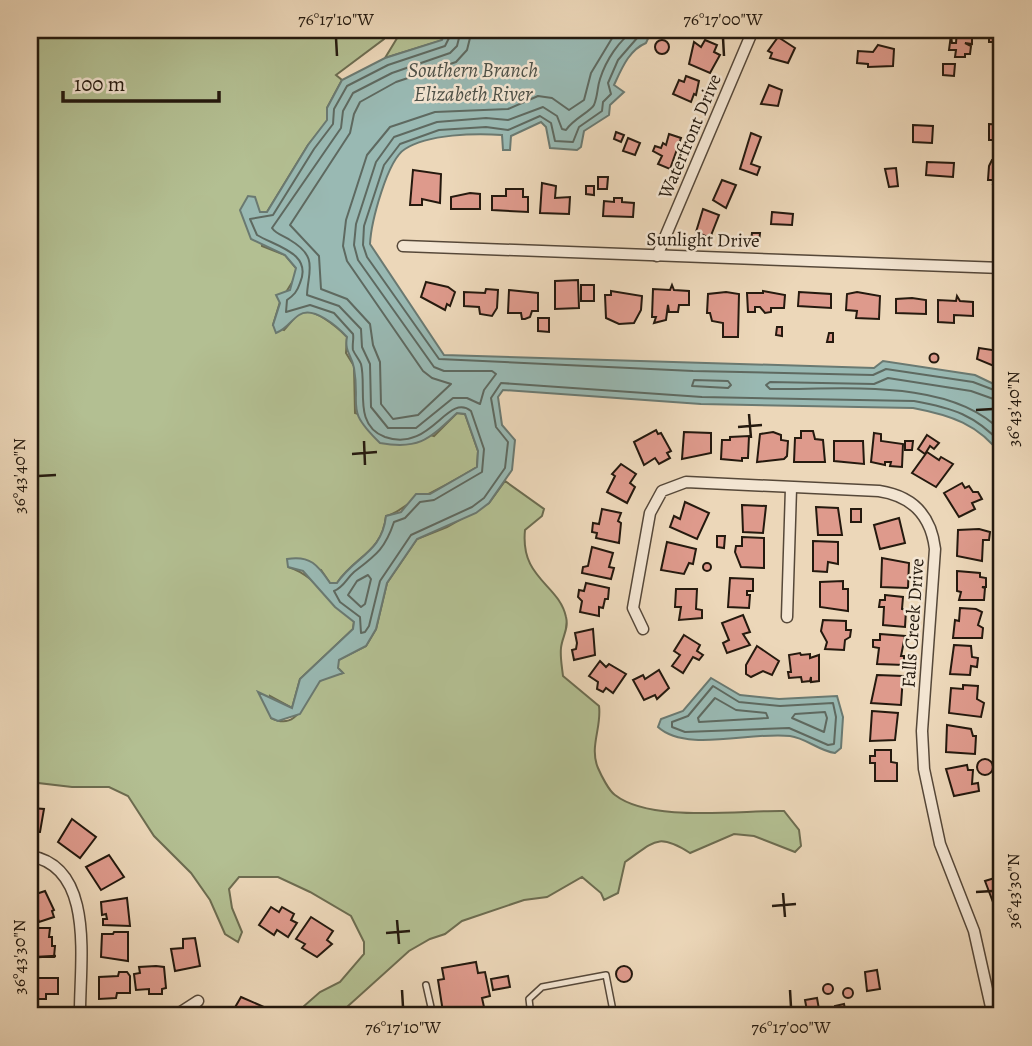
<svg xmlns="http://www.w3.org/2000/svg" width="1032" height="1046" font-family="Alegreya,serif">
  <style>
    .green { fill: #b3bf92; stroke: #6c6c50; stroke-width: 2 }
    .water { fill: #99b9b3; stroke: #6a7971; stroke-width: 2 }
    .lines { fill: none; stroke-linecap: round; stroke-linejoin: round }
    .shore { stroke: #5e6960; stroke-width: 2 }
    .building { fill: #de9a8c; stroke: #24190e; stroke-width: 2 }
    .service-casing { stroke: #564839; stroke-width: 8 }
    .minor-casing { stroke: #564839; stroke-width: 13 }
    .service { stroke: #f3e5d2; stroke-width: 5 }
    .minor { stroke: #f3e5d2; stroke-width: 10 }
    .ticks { fill: none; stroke: #24190e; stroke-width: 2.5 }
    .labels { text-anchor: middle; stroke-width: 5; stroke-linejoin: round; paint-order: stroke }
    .street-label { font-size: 19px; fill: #24190e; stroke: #f3e5d2 }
    .water-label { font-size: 21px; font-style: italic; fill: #4d5148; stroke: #f3e5d2 }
    .neatline { fill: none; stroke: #24190e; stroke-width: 2.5 }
    .ticks-label { font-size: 18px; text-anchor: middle; fill: #24190e }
  </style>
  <rect width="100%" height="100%" fill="#ecd7b9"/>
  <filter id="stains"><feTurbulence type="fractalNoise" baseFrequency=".00286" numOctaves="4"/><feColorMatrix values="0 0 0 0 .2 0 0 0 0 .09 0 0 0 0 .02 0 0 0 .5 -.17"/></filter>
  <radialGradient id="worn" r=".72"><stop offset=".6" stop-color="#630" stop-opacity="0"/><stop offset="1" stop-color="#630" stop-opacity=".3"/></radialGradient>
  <!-- green -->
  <g class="green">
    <path d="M30,30H389L384,39L336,75L342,80L327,108L328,120L308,145L267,212H260L262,246L285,255L296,268V276L280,302L273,325L284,330C289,325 294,317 300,313C313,306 338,328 347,337L346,353L354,366L355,413L434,436L457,413L465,414L478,451L477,467C457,479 437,490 416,500C404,505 399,513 386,516C382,553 355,556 337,583H330L321,570L288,567C316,575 331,604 354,621L353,629L300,679L292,708L270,696L271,718C301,733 304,694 320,681C325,677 336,675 343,673L338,668V660L366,646L376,629L387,583L417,539L447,527L489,503L505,481L544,509L542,516L525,530C520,579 559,584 566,617C569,629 562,637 561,648C560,657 562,667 563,676L599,706C602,727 589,747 598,768C601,775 609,791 615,795C651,823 741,810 784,811L799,830L801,846L795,852L754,836L734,834L690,853C657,832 654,842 625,862L618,893L604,900L601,893L582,877L547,897L524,900L462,921L445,934L430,939L409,951L337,1016H299L304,1006L320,992L340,982L364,954V942L351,916L310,892L278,877H239L229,889L232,908L242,932L238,942L225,934L210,900L191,873L154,836L128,796L109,787H72L30,782Z"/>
    <polygon points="402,30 446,30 443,40 385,58"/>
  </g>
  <!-- water -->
  <g class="water">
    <path d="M446,30H652L646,43C629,50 622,68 614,85L624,92L610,105L609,115L584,131L581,147L577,150L550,148L546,127L541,122L511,136L510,150H503L502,135C476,133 428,134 405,149C387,160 371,223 370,244L444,355L874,368L883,361L975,375L1002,388V456C979,424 950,415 913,408L701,404L503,390L498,397L502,425L515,440L512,470L489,503L476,513L417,539L387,583L376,629L366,646L339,660L338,668L343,673L320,681L300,714L278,721L271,718L258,692L292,708L300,679L353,629L354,622L335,607L303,571L288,567L287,559C310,555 318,565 330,583H337C355,556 382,553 386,516L401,512L416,494H430L477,467L478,451L465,414L457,413C429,439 420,450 380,443C344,408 361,409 354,368C352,356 344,351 347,337C338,327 313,305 299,315C290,321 287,329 276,333L273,325L280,303L276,295L290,290L296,268L285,255L251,239L240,210L248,196L255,197L260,212H267L308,145L327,120V108L342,80L385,58L442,40Z"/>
    <path d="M711,678L740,695L779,699L837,696L843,717L841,748L835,753C819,751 806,738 790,736C752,731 686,753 658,727L661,719L683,711Z"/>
  </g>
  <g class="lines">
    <!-- shore -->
    <g class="shore">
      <path d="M453,30L445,46L388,65L347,86L334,109L333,124L314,149L273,215L250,219L257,235C275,246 313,253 300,283C297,292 294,295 287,300L286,312L310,305L334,313L353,334C354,339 352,344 353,350C355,355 359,359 361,364C367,388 353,425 385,437C431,453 447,392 471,411L484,449L482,472L434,500L420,502L405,518L394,522C385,549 376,555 354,572C346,579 344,587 334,591L340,602L360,617L361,633L365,632L369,626L380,581L411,535L472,507L484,498L505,468L508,442L496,427L491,398L501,383L702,397L914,401C953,408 975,415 1002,444"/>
      <path d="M461,30L457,46L450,53L392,73L353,93L343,111L341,128L272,228C276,234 284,236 290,240C319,257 308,271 307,295L339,306L361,329L362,347L370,364L371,407L388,428H416L453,398H467L480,404L484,390L496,374L492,371H444L434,367L358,260L354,245L356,224L376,162L394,137L437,122L486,118L508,120L543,107L557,116L562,129L566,130C573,119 590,112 594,105C598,95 597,88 600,79C606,60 619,40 635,30"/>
      <polyline points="472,30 467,50 456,62 396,82 360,102 354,114 350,133 290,225 319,256 321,289 347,299 370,324 373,345 380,362 381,404 393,419 418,415 451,384 432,378 423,371 347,261 343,246 346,220 367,155 390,127 435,112 508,109 538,96 552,98 569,110 584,100 591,73 617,30"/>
      <polyline points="644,30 618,60 608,83 611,94 603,102 602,111 579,127 573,142 555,141 551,123 540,116 508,130 486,127 439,130 400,144 384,165 364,226 363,245 367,257 439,359 693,371 873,375 886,369 973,382 1002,393"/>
      <polygon points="694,380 728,381 731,385 728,388 692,386"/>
      <path d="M1002,402L971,391L888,378L874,384L770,382L766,385L770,389C840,390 951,377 1002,432"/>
      <polygon points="368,575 371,579 365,604 361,607 348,595 357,581"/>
      <polygon points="713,686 739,702 780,706 833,703 836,717 834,744 828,745 789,728 685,732 672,727 672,722 688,716"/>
      <polygon points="715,698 736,710 766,713 768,718 699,722 698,718"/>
      <polygon points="825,712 827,718 824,732 792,718 795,714"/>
    </g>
  </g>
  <!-- building -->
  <g class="building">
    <polygon points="957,30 972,30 972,44 965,43 971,46 970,54 965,54 965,57 955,57 956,50 949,50 951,35 952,43 956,43"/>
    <polygon points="989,30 1002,30 1002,62 997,62 997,42 989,42"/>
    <polygon points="778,37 795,48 788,63 770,58 772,53 768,51"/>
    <circle cx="662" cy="47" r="7"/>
    <polygon points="705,40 717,45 714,52 720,55 710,73 689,64 694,42 701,47"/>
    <polygon points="878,45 894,49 893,66 868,67 868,64 857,63 858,51 873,52"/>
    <polygon points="943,64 955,64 954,76 943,75"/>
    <polygon points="686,76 699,81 696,95 694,94 691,102 673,94 679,80 684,82"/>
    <polygon points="769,85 782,90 778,106 761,104"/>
    <polygon points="989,124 1002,125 1001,140 989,140"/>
    <polygon points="913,125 933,126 932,143 913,142"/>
    <polygon points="616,132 624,135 621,142 614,139"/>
    <polygon points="751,133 761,137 751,164 760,167 757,175 740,169"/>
    <polygon points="669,134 681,138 670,169 658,164 662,156 653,151 655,146 661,148 663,143 666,145"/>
    <polygon points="628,138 640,143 635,155 623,151"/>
    <polygon points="1001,159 1002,184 993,184 994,180 988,180 989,166 992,160"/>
    <polygon points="927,162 954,163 953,177 926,175"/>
    <polygon points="896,168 898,186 889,187 885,169"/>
    <polygon points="413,170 441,174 440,203 422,199 422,205 410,205"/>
    <polygon points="598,177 608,177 607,189 598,189"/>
    <polygon points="722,180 736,185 726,208 713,200"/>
    <polygon points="542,183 556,186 555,198 570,197 569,214 540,213"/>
    <polygon points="586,186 594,186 594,195 586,194"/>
    <polygon points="506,189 523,189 523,197 528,197 528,212 492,210 492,196 506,196"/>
    <polygon points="470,193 480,194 480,209 451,209 451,197"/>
    <polygon points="614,198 622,198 622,202 634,203 633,217 603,216 604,201 614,202"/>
    <polygon points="703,209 719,215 710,238 696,232"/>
    <polygon points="772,212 793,214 792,225 771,224"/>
    <polygon points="752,233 760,233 759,242 751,241"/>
    <polygon points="578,280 579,308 555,309 555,281"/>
    <polygon points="426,282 448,287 455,292 450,306 447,304 445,310 421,297"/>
    <rect x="581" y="285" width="13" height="16"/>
    <polygon points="672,285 674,290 689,291 689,305 679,305 678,312 669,312 668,305 666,320 654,323 656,317 652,317 653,289 670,290"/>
    <polygon points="486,289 498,290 497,308 492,316 480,314 479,307 464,306 464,292 485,293"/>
    <polygon points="509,290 538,293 538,311 532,311 530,317 525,319 522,319 521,313 508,313"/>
    <polygon points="611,291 642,296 641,310 634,323 619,324 606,318 605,295 611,295"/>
    <polygon points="763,291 785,295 784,308 771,308 771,312 765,313 760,307 755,307 755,312 748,312 747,293 763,293"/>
    <polygon points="726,292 739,294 738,337 723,337 723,323 712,321 710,313 707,313 708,294"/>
    <polygon points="799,292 831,294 831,308 798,306"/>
    <polygon points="857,292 880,296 879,319 856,318 857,311 846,310 847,294"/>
    <polygon points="957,296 960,301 973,302 973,316 954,315 954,323 938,322 938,300 956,301"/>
    <polygon points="912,298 926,300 926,314 896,313 896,299"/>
    <polygon points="538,318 549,318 549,332 538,331"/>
    <polygon points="777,327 782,327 782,336 776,335"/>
    <polygon points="829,333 833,333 833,342 827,342"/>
    <polygon points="979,348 999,351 1000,364 994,363 994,366 977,359"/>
    <circle cx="934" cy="358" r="4.5"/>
    <polygon points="656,430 658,434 661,433 671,451 667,453 670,458 659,464 655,458 644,465 634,442"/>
    <polygon points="801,431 813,431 815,439 823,440 825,462 794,462 795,438 801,438"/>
    <polygon points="684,432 711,433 711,453 682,459"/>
    <polygon points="773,432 781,435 781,440 788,441 787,456 784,459 757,462 760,434"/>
    <polygon points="874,433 881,434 881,441 903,444 902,467 890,466 891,462 885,462 885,465 871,462"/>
    <polygon points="927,435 939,443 934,449 930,446 925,454 918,449"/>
    <polygon points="749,436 748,458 742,458 742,461 721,459 722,440 730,440 730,437"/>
    <polygon points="834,441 863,441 864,464 834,461"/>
    <polygon points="905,441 913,441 912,450 905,450"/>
    <polygon points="927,452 939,460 941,457 953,464 936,487 912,473"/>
    <polygon points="621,464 636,474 630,483 635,487 627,503 607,492 615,476 612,474"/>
    <polygon points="962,483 965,488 969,486 973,492 978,492 982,499 972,503 975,509 959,517 944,493"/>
    <polygon points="685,502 709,513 697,539 670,527 674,516 680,519"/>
    <polygon points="742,505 766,506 763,533 743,532"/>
    <polygon points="816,507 838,508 842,535 818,535"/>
    <polygon points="602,509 621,513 618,521 621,523 619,543 596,538 597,533 592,532 593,523 599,524"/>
    <rect x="851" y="509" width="10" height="13"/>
    <polygon points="899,518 905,543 880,549 874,525"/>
    <polygon points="979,529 990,532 989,540 983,540 982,561 957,556 958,530"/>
    <polygon points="717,536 725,536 724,548 717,547"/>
    <polygon points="742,537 764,538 764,568 741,567 735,552 736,546 742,546"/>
    <polygon points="813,541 838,542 838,564 828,562 827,572 813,571"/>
    <polygon points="667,542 696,549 693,564 689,563 684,574 661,570"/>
    <polygon points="592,547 613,553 609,567 614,568 611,579 582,573 583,567 588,566"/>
    <polygon points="882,558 909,563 908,588 881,587"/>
    <circle cx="707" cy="567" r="4"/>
    <polygon points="957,571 980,573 980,577 986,578 986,587 982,587 985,588 984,600 959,600 961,592 957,591"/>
    <polygon points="730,578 753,579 753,591 747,591 747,595 750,595 749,608 728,607"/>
    <polygon points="843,581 843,589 848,589 848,611 820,607 820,582"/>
    <polygon points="586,583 609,588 608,599 605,599 603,608 599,607 599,616 580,612 582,601 578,597 579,590 584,591"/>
    <polygon points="676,589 697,589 696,609 702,610 702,618 679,620 681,607 675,607"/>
    <polygon points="885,595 903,597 902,609 906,610 905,627 883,625 884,607 879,607 880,600 885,600"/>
    <polygon points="960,608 976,609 982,612 978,625 983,628 982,638 953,638 955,620 959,621"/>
    <polygon points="743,615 750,632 743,634 750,645 727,653 723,643 729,640 722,623"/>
    <polygon points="823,620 846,621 846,630 851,630 850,637 845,640 844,650 825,649 827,642 821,631"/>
    <polygon points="593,629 595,655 574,660 572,650 576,649 577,643 575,633"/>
    <polygon points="880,634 905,636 901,656 904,656 904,665 877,664 879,648 873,647 873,640 880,640"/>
    <polygon points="684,635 700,645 697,651 703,655 699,660 693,657 683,673 672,666 680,655 674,651"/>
    <polygon points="954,645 971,646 972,657 978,658 977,667 971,666 970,675 950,674"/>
    <polygon points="757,646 779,661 772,675 763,671 751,677 746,674 746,665"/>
    <polygon points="800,653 801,655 810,654 810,658 819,655 819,681 811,682 811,677 810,681 802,682 801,677 789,678 788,672 791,672 789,655"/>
    <polygon points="600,661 606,667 609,664 626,674 613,693 606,688 603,692 597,689 598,682 589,676"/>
    <polygon points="659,670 669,688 657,699 655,695 644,700 633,680 643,675 645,679"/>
    <polygon points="877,675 903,676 901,705 871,703"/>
    <polygon points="963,685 978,686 977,699 984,703 981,717 949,713 951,688 963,689"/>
    <polygon points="872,711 898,713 895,740 870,741"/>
    <polygon points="947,725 971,729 973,736 976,736 975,754 946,752"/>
    <polygon points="875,750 891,750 891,762 897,763 897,781 875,781 875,763 870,763 870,756 875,756"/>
    <circle cx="985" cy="767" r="8"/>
    <polygon points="967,765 968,770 973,770 972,784 978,783 979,791 954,796 946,769"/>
    <polygon points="31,808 44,809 40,832 30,832"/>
    <polygon points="72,819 96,837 80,858 58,842"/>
    <polygon points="1000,832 1002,832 1002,852 996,851"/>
    <polygon points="109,855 124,877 101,890 86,867"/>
    <polygon points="1001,876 1002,908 996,910 985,881"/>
    <polygon points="45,891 54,910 52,911 54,917 39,922 37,916 32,917 31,913 34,912 30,896"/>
    <polygon points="127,898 130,926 103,925 103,919 107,919 106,914 102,915 101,902"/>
    <polygon points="271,907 279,912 282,907 294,914 291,920 297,923 288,937 277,930 274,935 259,925"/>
    <polygon points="311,917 333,931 327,940 332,944 317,957 302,948 305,944 296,939"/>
    <polygon points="31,928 50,928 49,937 52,937 52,946 55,946 54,957 31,957"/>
    <polygon points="114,932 128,932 128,961 101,957 102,934 113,934"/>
    <polygon points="195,938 200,966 175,971 171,949 183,948 183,939"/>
    <polygon points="476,962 478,973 485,972 490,996 482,998 486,1016 451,1016 450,1010 443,1012 438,980 444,979 442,968"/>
    <polygon points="156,966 164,967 166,988 162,989 162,994 149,994 149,989 136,990 134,974 140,973 139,967"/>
    <circle cx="624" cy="974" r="8"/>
    <polygon points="877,970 880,989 867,991 865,972"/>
    <polygon points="119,972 127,972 130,976 130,993 117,993 116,998 99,999 99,977 118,976"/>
    <polygon points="508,976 510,987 493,990 491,979"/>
    <polygon points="30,978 58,978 58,994 46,994 46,999 30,999"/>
    <circle cx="828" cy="989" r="5"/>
    <circle cx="848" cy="993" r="5"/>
    <polygon points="241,997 264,1007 261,1013 258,1016 230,1016"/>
    <polygon points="817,998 820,1015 808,1016 805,1000"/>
    <polygon points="844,1004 846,1014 836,1016 835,1006"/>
    <polygon points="942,1007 944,1016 926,1016 936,1012 935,1008"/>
  </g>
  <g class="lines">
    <!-- service casing -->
    <g class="service-casing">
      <g id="service">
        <polyline points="426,985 433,1016"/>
        <polyline points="531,1016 529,999 542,987 606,975 614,1016"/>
      </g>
    </g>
    <!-- minor casing -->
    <g class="minor-casing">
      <g id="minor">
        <polyline points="403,246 1002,268"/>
        <polyline points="657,256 753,30"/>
        <polyline points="787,617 791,488"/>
        <path d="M643,629L633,608L650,513L662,491L686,482L879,491C912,496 931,515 935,549L922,731L924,769L940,844L974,931L993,1016"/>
        <path d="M30,856C97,867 79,967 80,1016"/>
        <polyline points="164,1016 181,1012 198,1001"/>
      </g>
    </g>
    <!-- service -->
    <use href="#service" class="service"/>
    <!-- minor -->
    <use href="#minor" class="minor"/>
  </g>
  <!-- ticks -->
  <path class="ticks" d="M336,38L337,56M723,38L724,56M976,410L993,409M749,414L751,438M738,427L762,425M364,441L365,465M352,454L377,452M38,476L56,475M976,892L993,891M783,893L785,917M772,906L796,904M397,920L399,944M386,933L410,931M38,957L56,956M402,990L403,1007M790,990L791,1007"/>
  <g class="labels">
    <!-- street labels -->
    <g class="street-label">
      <text transform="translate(689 136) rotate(-67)" y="7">Waterfront Drive</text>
      <text transform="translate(703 239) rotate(1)" y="7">Sunlight Drive</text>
      <text transform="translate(912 623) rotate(-86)" y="7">Falls Creek Drive</text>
    </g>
    <!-- water labels -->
    <g class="water-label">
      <text x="473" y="77">Southern Branch<tspan x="473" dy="24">Elizabeth River</tspan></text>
    </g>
  </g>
  <!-- margin -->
  <rect width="1032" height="1046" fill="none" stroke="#ecd7b9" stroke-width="77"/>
  <!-- scale -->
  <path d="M63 91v10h156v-10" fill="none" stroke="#24190e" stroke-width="3.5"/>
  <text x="74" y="91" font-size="21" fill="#24190e" stroke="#f3e5d2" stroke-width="5" paint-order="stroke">100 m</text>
  <rect x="38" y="38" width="955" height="969" class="neatline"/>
  <g class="ticks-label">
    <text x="336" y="25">76°17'10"W</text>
    <text x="723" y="25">76°17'00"W</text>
    <text transform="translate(1013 409) rotate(-90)" y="6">36°43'40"N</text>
    <text transform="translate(19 476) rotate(-90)" y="6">36°43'40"N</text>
    <text transform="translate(1013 891) rotate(-90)" y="6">36°43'30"N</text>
    <text transform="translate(19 957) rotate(-90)" y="6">36°43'30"N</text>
    <text x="403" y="1033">76°17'10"W</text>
    <text x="791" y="1033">76°17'00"W</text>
  </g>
  <rect width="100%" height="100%" filter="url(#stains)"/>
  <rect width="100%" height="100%" fill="url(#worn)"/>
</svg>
